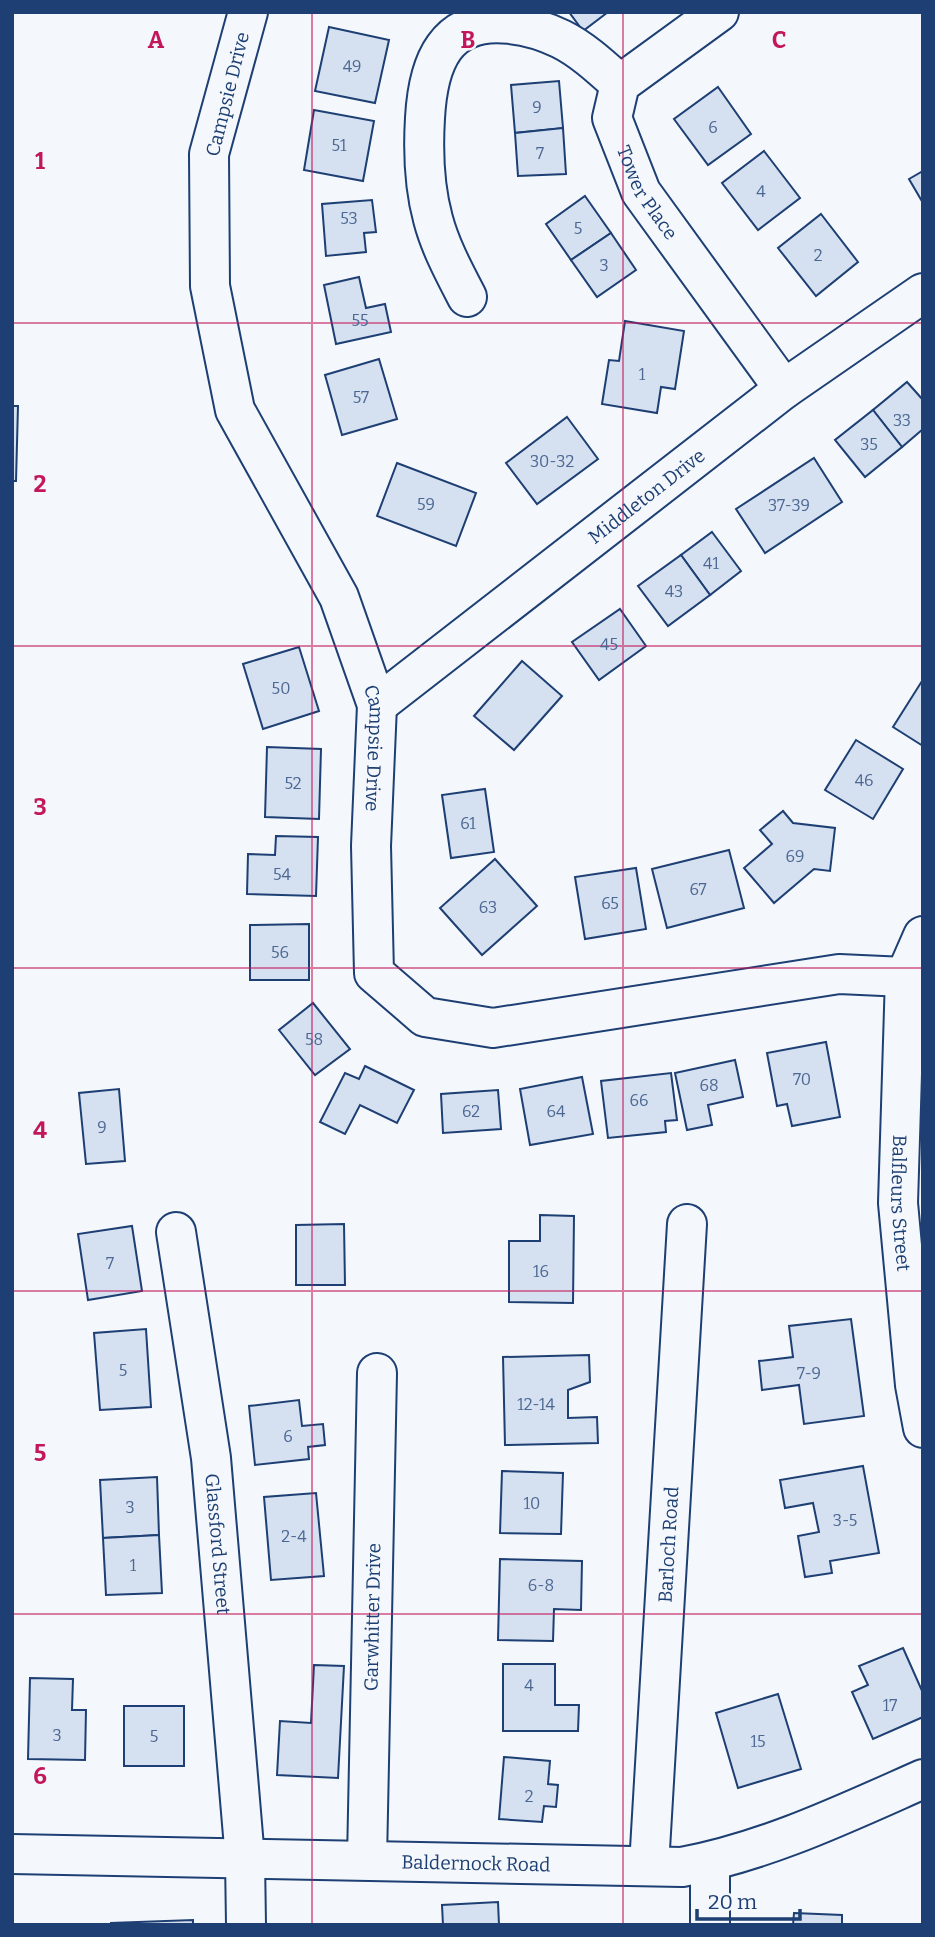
<svg xmlns="http://www.w3.org/2000/svg" width="935" height="1937" font-family="Bitter,serif">
  <style>
    .building { fill: #d5e0f0; stroke: #1d3f73; stroke-width: 2 }
    .lines { fill: none; stroke-linecap: round; stroke-linejoin: round }
    .minor-casing { stroke: #1d3f73; stroke-width: 42 }
    .minor { stroke: #f4f7fb; stroke-width: 38 }
    .grid { fill: none; stroke: #c2185b; stroke-width: 2; stroke-opacity: 0.55 }
    .labels { text-anchor: middle; stroke-width: 5; stroke-linejoin: round; paint-order: stroke }
    .number-label { font-size: 16px; fill: #4b6792 }
    .street-label { font-size: 19px; fill: #1d3f73; stroke: #f4f7fb }
    .grid-label { font-size: 23px; text-anchor: middle; font-weight: bold; fill: #c2185b; stroke: #f4f7fb; stroke-width: 5; stroke-linejoin: round; paint-order: stroke }
  </style>
  <rect width="100%" height="100%" fill="#f4f7fb"/>
  <!-- building -->
  <g class="building">
    <polygon points="569,12 608,12 583,31"/>
    <polygon points="329,27 389,40 375,103 315,91"/>
    <polygon points="559,81 563,128 515,133 511,85"/>
    <polygon points="718,87 751,134 708,165 674,119"/>
    <polygon points="314,110 374,121 363,181 304,170"/>
    <polygon points="563,128 566,174 518,176 515,133"/>
    <polygon points="764,151 800,198 758,230 722,183"/>
    <polygon points="923,171 923,203 909,179"/>
    <polygon points="585,196 611,233 571,260 546,224"/>
    <polygon points="372,200 376,232 364,233 366,252 326,256 322,204"/>
    <polygon points="821,214 858,262 816,296 778,248"/>
    <polygon points="611,233 636,270 597,297 571,260"/>
    <polygon points="359,277 366,308 385,304 391,332 336,344 324,285"/>
    <polygon points="625,321 684,331 675,389 661,387 657,413 602,404 609,360 619,361"/>
    <polygon points="379,359 397,419 342,435 325,375"/>
    <polygon points="907,382 923,400 923,429 902,447 873,410"/>
    <polygon points="12,406 18,406 16,481 12,481"/>
    <polygon points="873,410 902,447 865,477 835,440"/>
    <polygon points="567,417 598,459 537,504 506,463"/>
    <polygon points="814,458 842,502 765,553 736,509"/>
    <polygon points="397,463 476,493 456,546 377,516"/>
    <polygon points="712,532 741,571 710,595 681,555"/>
    <polygon points="681,555 710,595 668,626 638,586"/>
    <polygon points="620,609 646,646 599,680 572,642"/>
    <polygon points="299,647 319,711 263,729 243,664"/>
    <polygon points="522,661 562,696 514,750 474,716"/>
    <polygon points="922,681 923,682 923,746 893,727"/>
    <polygon points="856,740 903,769 873,819 825,790"/>
    <polygon points="267,747 321,749 319,819 265,817"/>
    <polygon points="485,789 494,852 451,858 442,795"/>
    <polygon points="783,811 793,823 835,828 830,871 814,869 774,903 744,868 772,844 760,830"/>
    <polygon points="276,836 318,837 316,896 247,894 248,854 275,855"/>
    <polygon points="729,850 744,908 667,928 652,869"/>
    <polygon points="495,859 537,906 482,955 440,908"/>
    <polygon points="636,868 646,929 585,939 575,877"/>
    <polygon points="309,924 309,980 250,980 250,925"/>
    <polygon points="313,1003 350,1049 315,1075 279,1030"/>
    <polygon points="826,1042 840,1117 792,1126 787,1104 777,1106 767,1053"/>
    <polygon points="735,1060 743,1097 708,1105 712,1125 687,1130 675,1073"/>
    <polygon points="365,1066 414,1090 397,1123 360,1105 345,1134 320,1122 345,1073 359,1079"/>
    <polygon points="671,1073 677,1120 665,1121 666,1132 608,1138 601,1081"/>
    <polygon points="582,1077 593,1134 530,1145 520,1089"/>
    <polygon points="119,1089 125,1161 86,1164 79,1093"/>
    <polygon points="498,1090 501,1129 443,1133 441,1094"/>
    <polygon points="540,1215 574,1216 573,1303 509,1302 509,1241 540,1241"/>
    <polygon points="344,1224 345,1285 296,1285 296,1225"/>
    <polygon points="132,1226 142,1291 88,1300 78,1234"/>
    <polygon points="851,1319 864,1416 804,1424 799,1385 762,1390 759,1361 793,1357 789,1326"/>
    <polygon points="146,1329 151,1407 100,1410 94,1333"/>
    <polygon points="589,1355 590,1382 568,1390 568,1418 597,1417 598,1443 505,1445 503,1357"/>
    <polygon points="299,1400 302,1426 323,1424 325,1445 308,1447 309,1459 255,1465 249,1406"/>
    <polygon points="863,1466 879,1553 830,1561 832,1573 805,1577 798,1536 819,1532 813,1503 785,1508 780,1480"/>
    <polygon points="502,1471 563,1473 561,1534 500,1533"/>
    <polygon points="157,1477 159,1535 103,1538 100,1480"/>
    <polygon points="316,1493 324,1576 271,1580 264,1497"/>
    <polygon points="159,1535 162,1593 106,1595 103,1538"/>
    <polygon points="500,1559 582,1561 581,1610 554,1609 553,1641 498,1640"/>
    <polygon points="903,1648 923,1693 923,1717 873,1739 852,1692 868,1685 859,1666"/>
    <polygon points="503,1664 555,1664 555,1705 579,1705 578,1731 503,1731"/>
    <polygon points="314,1665 344,1666 338,1778 277,1775 280,1721 311,1723"/>
    <polygon points="30,1678 73,1679 72,1710 86,1710 85,1760 28,1759"/>
    <polygon points="778,1694 801,1769 738,1788 716,1713"/>
    <rect x="124" y="1706" width="60" height="60"/>
    <polygon points="504,1757 550,1761 548,1784 558,1785 556,1807 544,1806 542,1822 499,1819"/>
    <polygon points="498,1902 499,1925 443,1925 442,1905"/>
    <polygon points="794,1913 842,1915 842,1925 793,1925"/>
    <polygon points="193,1920 193,1925 111,1925 111,1923"/>
  </g>
  <g class="lines">
    <!-- minor casing -->
    <g class="minor-casing">
      <g id="minor">
        <path id="s1" d="M248,12L209,154L210,286L235,410L339,597L377,705L371,846L374,973L425,1017L493,1028L839,974L905,977"/>
        <path id="s2" d="M719,12L620,84L612,118L641,192L784,389"/>
        <path d="M467,297C454,272 440,246 433,219C424,186 423,151 425,118C428,63 445,16 510,24C528,26 545,31 561,39C583,50 602,68 620,84"/>
        <path id="s3" d="M377,705L784,389L923,293"/>
        <path id="s4" d="M923,936L905,977L898,1203L915,1385L923,1428"/>
        <path id="s5" d="M176,1232L211,1458L245,1859L246,1925"/>
        <path id="s6" d="M12,1854L682,1867C767,1851 844,1814 923,1779"/>
        <path id="s7" d="M367,1860L377,1373"/>
        <path id="s8" d="M649,1866L687,1224"/>
        <polyline points="710,1925 710,1862"/>
      </g>
    </g>
    <!-- minor -->
    <use href="#minor" class="minor"/>
  </g>
  <!-- grid -->
  <path class="grid" d="M312,12V1925M623,12V1925M12,323H923M12,646H923M12,968H923M12,1291H923M12,1614H923"/>
  <g class="labels">
    <!-- number labels -->
    <g class="number-label">
      <text x="352" y="72">49</text>
      <text x="537" y="113">9</text>
      <text x="713" y="133">6</text>
      <text x="339" y="151">51</text>
      <text x="540" y="159">7</text>
      <text x="761" y="197">4</text>
      <text x="349" y="224">53</text>
      <text x="578" y="234">5</text>
      <text x="818" y="261">2</text>
      <text x="604" y="271">3</text>
      <text x="360" y="326">55</text>
      <text x="642" y="380">1</text>
      <text x="361" y="403">57</text>
      <text x="902" y="426">33</text>
      <text x="869" y="450">35</text>
      <text x="552" y="467">30-32</text>
      <text x="426" y="510">59</text>
      <text x="789" y="511">37-39</text>
      <text x="711" y="569">41</text>
      <text x="674" y="597">43</text>
      <text x="609" y="650">45</text>
      <text x="281" y="694">50</text>
      <text x="864" y="786">46</text>
      <text x="293" y="789">52</text>
      <text x="468" y="829">61</text>
      <text x="795" y="862">69</text>
      <text x="282" y="880">54</text>
      <text x="698" y="895">67</text>
      <text x="610" y="909">65</text>
      <text x="488" y="913">63</text>
      <text x="280" y="958">56</text>
      <text x="314" y="1045">58</text>
      <text x="802" y="1085">70</text>
      <text x="709" y="1091">68</text>
      <text x="639" y="1106">66</text>
      <text x="471" y="1117">62</text>
      <text x="556" y="1117">64</text>
      <text x="102" y="1133">9</text>
      <text x="110" y="1269">7</text>
      <text x="541" y="1277">16</text>
      <text x="123" y="1376">5</text>
      <text x="809" y="1379">7-9</text>
      <text x="536" y="1410">12-14</text>
      <text x="288" y="1442">6</text>
      <text x="532" y="1509">10</text>
      <text x="130" y="1513">3</text>
      <text x="845" y="1526">3-5</text>
      <text x="294" y="1542">2-4</text>
      <text x="133" y="1571">1</text>
      <text x="541" y="1591">6-8</text>
      <text x="529" y="1691">4</text>
      <text x="890" y="1711">17</text>
      <text x="57" y="1741">3</text>
      <text x="154" y="1742">5</text>
      <text x="758" y="1747">15</text>
      <text x="529" y="1802">2</text>
    </g>
    <!-- street labels -->
    <g class="street-label">
      <text transform="translate(227 94) rotate(-76)" y="7">Campsie Drive</text>
      <text dy="7" stroke="none"><textPath href="#s2" startOffset="240">Tower Place</textPath></text>
      <text dy="7" stroke="none"><textPath href="#s3" startOffset="341">Middleton Drive</textPath></text>
      <text dy="7" stroke="none"><textPath href="#s1" startOffset="777">Campsie Drive</textPath></text>
      <text dy="7" stroke="none"><textPath href="#s4" startOffset="271">Balfleurs Street</textPath></text>
      <text dy="7" stroke="none"><textPath href="#s5" startOffset="315">Glassford Street</textPath></text>
      <text dy="7" stroke="none"><textPath href="#s8" startOffset="322">Barloch Road</textPath></text>
      <text dy="7" stroke="none"><textPath href="#s7" startOffset="243">Garwhitter Drive</textPath></text>
      <text dy="7" stroke="none"><textPath href="#s6" startOffset="464">Baldernock Road</textPath></text>
    </g>
  </g>
  <g class="grid-label">
    <text x="156" y="48">A</text>
    <text x="468" y="48">B</text>
    <text x="779" y="48">C</text>
    <text x="40" y="169">1</text>
    <text x="40" y="492">2</text>
    <text x="40" y="815">3</text>
    <text x="40" y="1138">4</text>
    <text x="40" y="1461">5</text>
    <text x="40" y="1784">6</text>
  </g>
  <!-- border -->
  <rect width="935" height="1937" fill="none" stroke="#1d3f73" stroke-width="28"/>
  <!-- scale -->
  <path d="M697 1909v10h103v-10" fill="none" stroke="#1d3f73" stroke-width="3.5"/>
  <text x="708" y="1909" font-size="21" fill="#1d3f73" stroke="#f4f7fb" stroke-width="5" paint-order="stroke">20 m</text>
</svg>
